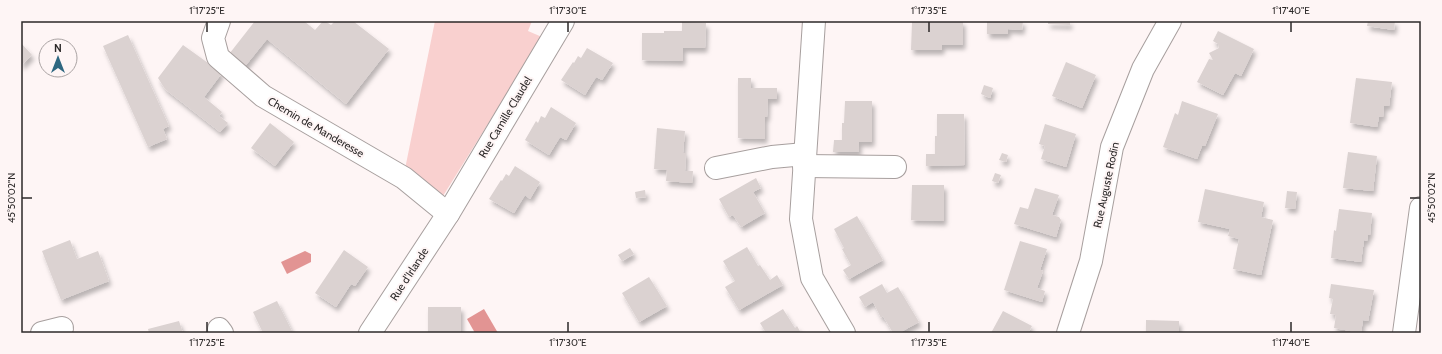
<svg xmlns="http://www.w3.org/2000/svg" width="1442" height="354" font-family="Cabin,sans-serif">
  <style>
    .green { fill: #f9d0cf }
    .water { fill: #e29493 }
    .building { fill: #dbd2d1; filter: url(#shadow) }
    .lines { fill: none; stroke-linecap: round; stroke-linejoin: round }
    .minor-casing { stroke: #a79f9e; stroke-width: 24 }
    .minor { stroke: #fff; stroke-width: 22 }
    .ticks { fill: none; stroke: #2c2929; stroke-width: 1.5 }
    .labels { text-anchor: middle; stroke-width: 4; stroke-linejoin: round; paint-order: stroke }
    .street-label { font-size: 11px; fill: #2c2929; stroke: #fef5f5 }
    .neatline { fill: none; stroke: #2c2929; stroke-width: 1.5 }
    .ticks-label { font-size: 10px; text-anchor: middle; fill: #2c2929 }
  </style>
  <defs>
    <filter id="shadow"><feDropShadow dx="2.5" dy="4.5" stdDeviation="2" flood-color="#0004"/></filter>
  </defs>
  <rect width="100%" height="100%" fill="#fef5f5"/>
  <!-- green -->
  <polygon class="green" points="435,21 532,21 528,31 542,37 433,212 405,169"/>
  <!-- water -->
  <g class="water">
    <polygon points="305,251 311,254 311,262 287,274 281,262"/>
    <polygon points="484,309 498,333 475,333 467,319"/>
  </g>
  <!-- building -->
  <g class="building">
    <polygon points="255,21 304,21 315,30 323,21 325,21 331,25 335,21 353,21 389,49 346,104 267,39 242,70 226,58"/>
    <polygon points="934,21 963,21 963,45 942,45 942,50 911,50 912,22 934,22"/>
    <polygon points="987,21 1023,21 1022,30 1008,29 1008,34 987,34"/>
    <polygon points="1048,21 1070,21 1070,25 1048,24"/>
    <polygon points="1368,21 1395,21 1394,30 1367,26"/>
    <polygon points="682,22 706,23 705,48 683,48 683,61 642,60 642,33 664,33 664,31 682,31"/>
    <polygon points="1218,31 1254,49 1241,76 1235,73 1223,95 1197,82 1209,59 1213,60 1209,53 1219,48 1218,44 1213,41"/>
    <polygon points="128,35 169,126 163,129 167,139 148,147 103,46"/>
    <polygon points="21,43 32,55 21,66"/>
    <polygon points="183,45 222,73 204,97 222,112 219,116 228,123 220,132 165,89 158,78"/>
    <polygon points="587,48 613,63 602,80 596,77 585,95 561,80 573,62 574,63 578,56 581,58"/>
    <polygon points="1066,62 1096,75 1082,108 1052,96"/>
    <polygon points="738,78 751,78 751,88 777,88 777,99 768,99 767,117 765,117 765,139 738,138"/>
    <polygon points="1356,78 1392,82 1389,106 1384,106 1383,117 1379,117 1377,127 1350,123"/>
    <polygon points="984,85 993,88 990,98 981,94"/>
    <polygon points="845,101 872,101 872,142 859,142 859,152 833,152 834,140 842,140 842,123 844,123"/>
    <polygon points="1182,101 1218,114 1205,146 1202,146 1197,159 1163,147 1175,113 1178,115"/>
    <polygon points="551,107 576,123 566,140 560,137 549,155 525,140 536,121 538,123 541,116 545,118"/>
    <polygon points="937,114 964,114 965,165 926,166 926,154 935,154 935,136 937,136"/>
    <polygon points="270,123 294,142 275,166 251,148"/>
    <polygon points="1045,124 1076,134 1066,167 1041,159 1045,146 1039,144"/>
    <polygon points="657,128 685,131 683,153 686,153 685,171 693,171 692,183 666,181 667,170 654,169"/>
    <polygon points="1348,152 1377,156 1373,191 1343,188"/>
    <polygon points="1002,153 1008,155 1006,162 999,160"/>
    <polygon points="515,166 540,182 530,199 525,195 514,213 489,199 501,180 502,181 506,174 509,176"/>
    <polygon points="995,173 1001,175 998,183 992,181"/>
    <polygon points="756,178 761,188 753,192 765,213 741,227 733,215 729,217 719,199"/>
    <polygon points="912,185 944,185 944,221 911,220"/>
    <polygon points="1035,188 1059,195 1052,215 1059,217 1061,220 1056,237 1014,224 1020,207 1028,209"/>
    <polygon points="1205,189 1264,202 1261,217 1273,220 1261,275 1233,269 1239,239 1228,236 1230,229 1198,222"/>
    <polygon points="645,190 646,197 636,198 635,192"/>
    <polygon points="1287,191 1297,192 1295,209 1285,208"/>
    <polygon points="1339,209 1372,213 1370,235 1368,235 1367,241 1364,240 1361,262 1331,258 1334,230 1336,231"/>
    <polygon points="857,216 883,260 849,279 843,270 851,265 842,249 844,248 834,229"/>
    <polygon points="70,240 77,259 98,251 109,281 61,300 42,251"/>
    <polygon points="1020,241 1047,249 1040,270 1043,271 1037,288 1045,291 1042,302 1004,290"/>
    <polygon points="747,247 758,266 760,265 770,280 777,275 783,285 739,310 725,287 735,281 723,261"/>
    <polygon points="630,248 634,254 622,261 618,255"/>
    <polygon points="344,250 368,267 355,286 351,284 336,307 315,293"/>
    <polygon points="649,277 667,306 639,322 622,293"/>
    <polygon points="882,284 887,293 898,287 919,322 899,333 893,333 883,316 881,318 873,302 865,307 859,297"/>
    <polygon points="1331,284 1374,290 1368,321 1363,320 1361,333 1334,328 1336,315 1330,314 1333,299 1329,298"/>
    <polygon points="277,301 293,333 263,333 253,312"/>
    <rect x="428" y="307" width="33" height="26"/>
    <polygon points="783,309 795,328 797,326 801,333 766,333 760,323"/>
    <polygon points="1003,311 1032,326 1028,333 991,333"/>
    <polygon points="1146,320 1179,321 1179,333 1146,333"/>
    <polygon points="179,321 183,333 149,333 148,329"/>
  </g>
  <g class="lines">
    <!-- minor casing -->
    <g class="minor-casing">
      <g id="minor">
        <polyline points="219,21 213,38 218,57 263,96 404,178 448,214"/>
        <polyline points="814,21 801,219 812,278 844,333"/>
        <polyline points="804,166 895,167"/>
        <polyline points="716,168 772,157 805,154"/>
        <polyline points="219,329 222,333"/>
        <polyline points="42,333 62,328"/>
        <polyline points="370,333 448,214 563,21"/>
        <polyline points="1068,333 1091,261 1112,147 1143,69 1170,21"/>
        <polyline points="1404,333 1421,208"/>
      </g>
    </g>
    <!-- minor -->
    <use href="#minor" class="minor"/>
  </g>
  <!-- ticks -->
  <path class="ticks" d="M207,22V32M568,22V32M929,22V32M1291,22V32M22,198H32M1410,198H1420M207,322V332M568,322V332M929,322V332M1291,322V332"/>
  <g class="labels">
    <!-- street labels -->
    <g class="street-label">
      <text transform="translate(505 117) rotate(-59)" y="4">Rue Camille Claudel</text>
      <text transform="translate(316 127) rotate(30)" y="4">Chemin de Manderesse</text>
      <text transform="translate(1106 185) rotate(-78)" y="4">Rue Auguste Rodin</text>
      <text transform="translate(409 274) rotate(-57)" y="4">Rue d'Irlande</text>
    </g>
  </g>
  <!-- border -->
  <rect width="1442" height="354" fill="none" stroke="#fef5f5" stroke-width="44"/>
  <!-- north arrow -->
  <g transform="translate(58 58)"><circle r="19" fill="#fef5f5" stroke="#aaa3a3"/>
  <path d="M0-3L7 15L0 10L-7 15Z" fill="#2e6780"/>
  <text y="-6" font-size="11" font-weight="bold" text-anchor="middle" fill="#2c2929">N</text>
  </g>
  <rect x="22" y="22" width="1398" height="310" class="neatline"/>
  <g class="ticks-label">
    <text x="207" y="14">1°17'25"E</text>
    <text x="568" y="14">1°17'30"E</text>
    <text x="929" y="14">1°17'35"E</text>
    <text x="1291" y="14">1°17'40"E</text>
    <text transform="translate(11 198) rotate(-90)" y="4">45°50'02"N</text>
    <text transform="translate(1431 198) rotate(-90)" y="4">45°50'02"N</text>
    <text x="207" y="346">1°17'25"E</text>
    <text x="568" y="346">1°17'30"E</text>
    <text x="929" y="346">1°17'35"E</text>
    <text x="1291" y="346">1°17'40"E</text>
  </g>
</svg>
